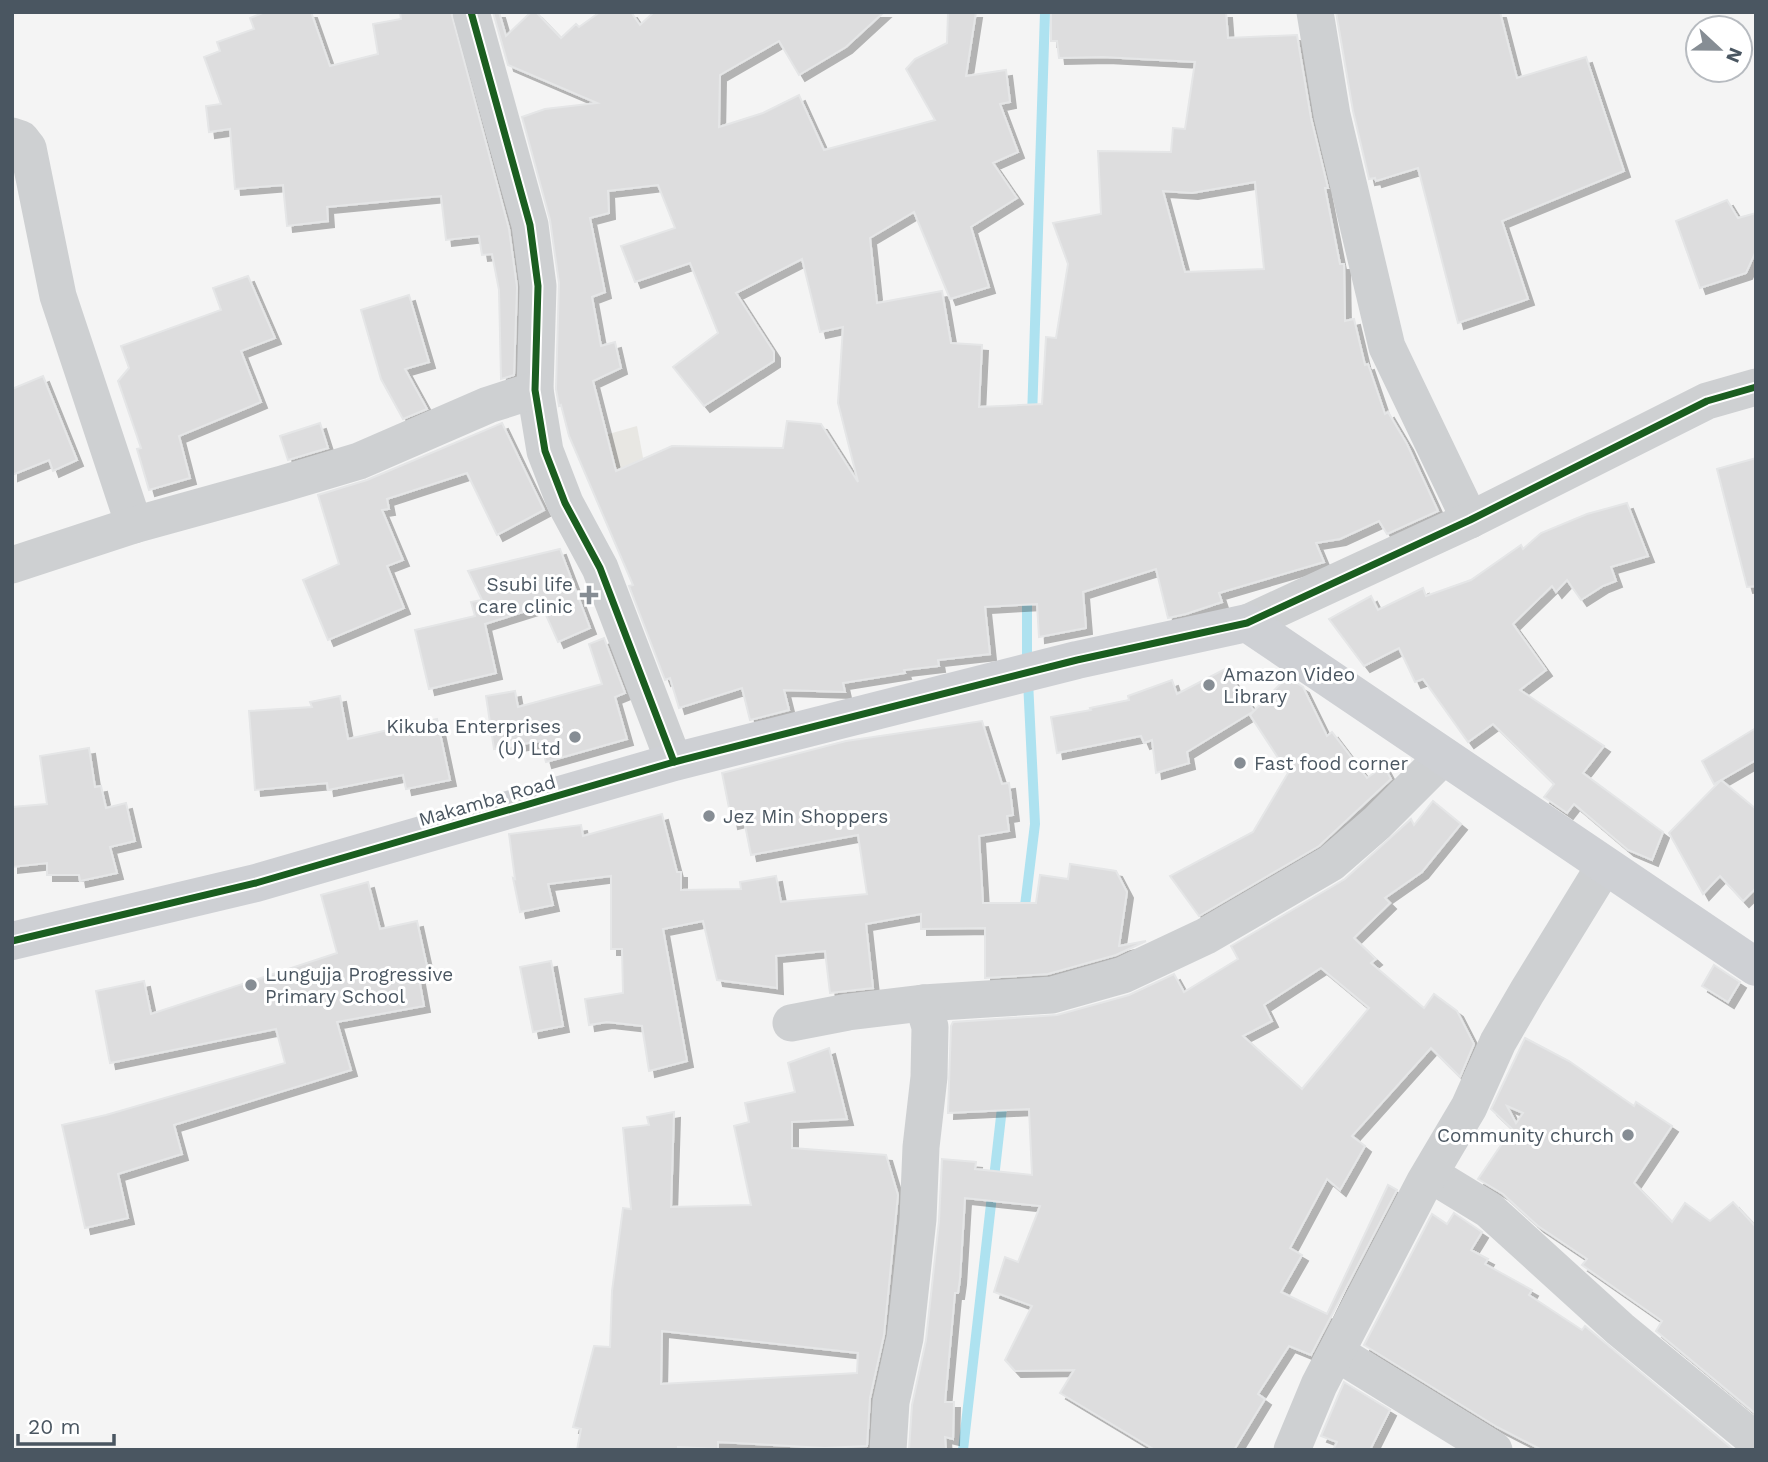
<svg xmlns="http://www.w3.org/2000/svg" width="1768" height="1462" font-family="'Work Sans',sans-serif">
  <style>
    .commercial { fill: #e8e7e3 }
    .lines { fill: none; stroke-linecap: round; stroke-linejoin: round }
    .stream { stroke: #aee2f0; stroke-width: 10 }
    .building { fill: #ddddde; stroke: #e5e6e7; stroke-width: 2; fill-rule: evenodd; filter: url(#shadow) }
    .street { stroke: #ced0d2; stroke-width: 37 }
    .secondary { stroke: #ced0d4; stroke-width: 38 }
    .cycleway-casing { stroke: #fff; stroke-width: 11 }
    .cycleway { stroke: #1b5e20; stroke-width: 7 }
    .poi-dot { fill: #868d94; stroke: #fff; stroke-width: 2.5 }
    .labels { text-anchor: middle; stroke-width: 6; stroke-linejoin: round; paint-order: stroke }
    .poi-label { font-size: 19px; fill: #4a5661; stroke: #fff; text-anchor: start }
    .street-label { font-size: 19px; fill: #4a5661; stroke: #fff }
  </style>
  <defs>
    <filter id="shadow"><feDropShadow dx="6" dy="6" stdDeviation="0" flood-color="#0004"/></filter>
  </defs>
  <rect width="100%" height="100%" fill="#f4f4f4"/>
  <!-- commercial -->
  <polygon class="commercial" points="637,426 649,489 624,556 584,441"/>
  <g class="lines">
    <!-- stream -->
    <g class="stream">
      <polyline points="1032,418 1045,12"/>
      <polyline points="1027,666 1027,594"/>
      <polyline points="1024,914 1035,824 1028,681"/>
      <polyline points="963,1450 1003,1099"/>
    </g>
  </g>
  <!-- building -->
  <g class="building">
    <polygon points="265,12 311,12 330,66 378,54 373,24 401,19 400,12 451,12 509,229 517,287 514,375 501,379 499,290 492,254 482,255 479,236 446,240 441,196 327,207 328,221 287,226 283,185 235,189 230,129 209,132 206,106 221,104 204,57 220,51 217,42 254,29 250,18"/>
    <path d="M493,12H499L506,36L531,12H536L561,38L576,24L579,27L600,12H631L640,25L654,12H884L846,47L799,75L779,41L720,75L719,127L763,113L799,95L824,150L935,120L906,69L915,59L947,43L948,12H976L966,76L1006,70L1010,102L1000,104L1018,152L993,163L1017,198L971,227L989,287L950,299L914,212L870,238L877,303L942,291L951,343L982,345L979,407L1042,404L1046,337L1056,338L1068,264L1053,223L1101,214L1098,151L1171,152L1173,128L1185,129L1195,62L1103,57L1059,58L1057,41H1051V12H1226L1228,38L1297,35L1311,118L1328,188H1325L1340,264H1344L1345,321L1354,319L1365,365L1368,364L1385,414L1388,412L1407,444L1438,511L1387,534L1379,521L1340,539L1316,543L1324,562L1219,593L1222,602L1186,614L1168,618L1156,569L1083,592L1086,628L1039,637L1037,604L985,607L990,654L938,660L939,666L904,670L905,673L843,683L845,692L784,690L789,710L750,720L742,688L679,708L670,678L665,680L629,586L633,585L569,436L561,405L559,406L556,389L559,283L550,220L522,117L545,109L597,103L508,65ZM1255,182L1264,269L1185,272L1163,191L1192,193ZM658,185L675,228L621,246L635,282L690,263L718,333L673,367L704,406L774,361V352L736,293L802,259L820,332L843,327L838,403L858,482L821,424L787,421L783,448L672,446L616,471L593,381L621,368L615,342L601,346L592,297L605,292L590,218L609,213L608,191Z"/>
    <polygon points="1336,12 1500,12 1517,78 1586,57 1624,171 1502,221 1528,299 1458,323 1418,168 1376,181 1375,178 1369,179 1353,111"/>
    <polygon points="1727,200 1738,218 1756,213 1756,251 1746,273 1700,288 1676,221"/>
    <polygon points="248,276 275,338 241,351 261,402 179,436 190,478 149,490 137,449 141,448 118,381 129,368 121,346 221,310 213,288"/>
    <polygon points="409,295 429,362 405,369 427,409 403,419 381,379 361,310"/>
    <polygon points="43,376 77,460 53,471 49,460 12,475 12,389"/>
    <polygon points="320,423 328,448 288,460 280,436"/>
    <polygon points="502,423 544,510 497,535 467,473 387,499 389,509 382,510 403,560 387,566 404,608 328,640 303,580 339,564 318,495 367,480"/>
    <polygon points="1756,458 1756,586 1747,587 1717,469"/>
    <polygon points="1627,503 1648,556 1611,567 1616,581 1603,586 1581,600 1567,580 1556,592 1552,586 1513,624 1546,670 1520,690 1604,746 1583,773 1663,832 1652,860 1628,850 1574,804 1567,813 1544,797 1554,784 1493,724 1468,742 1423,679 1415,682 1399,648 1364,666 1329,619 1371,596 1378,610 1423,588 1426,596 1471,580 1521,545 1523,549 1541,533 1587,514"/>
    <polygon points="560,549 590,628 558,642 542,606 485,624 496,673 429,689 415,630 475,616 471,602 482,600 468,571"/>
    <polygon points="604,638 625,693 615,697 627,739 546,762 540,741 494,749 486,696 515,691 518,707 602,684 589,644"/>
    <polygon points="1225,669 1254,711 1187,752 1189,763 1156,773 1152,740 1144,743 1141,736 1057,753 1051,717 1091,710 1090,708 1129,700 1128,696 1172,680 1177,694"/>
    <polygon points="1287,677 1303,687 1327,736 1332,732 1367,778 1384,766 1391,779 1319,846 1199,916 1170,876 1253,832 1288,773 1250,715"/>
    <polygon points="340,696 348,739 437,719 450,780 406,789 403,775 328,790 327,783 255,790 249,711 312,707 310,702"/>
    <polygon points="982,721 1002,784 1009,783 1013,815 1007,816 1009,831 979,836 983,903 1036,903 1040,875 1068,879 1070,864 1116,871 1127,892 1119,946 1146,941 1116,955 1048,974 985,978 985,928 921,929 921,914 866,924 873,988 830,993 825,951 776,956 777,988 717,980 703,921 663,929 687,1061 649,1071 642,1026 607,1022 589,1025 585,999 623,993 622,949 611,949 611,876 548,884 553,905 520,912 513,878 515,879 509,834 581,825 583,836 662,814 677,872 681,872 681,890 741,889 740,882 776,876 781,902 867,894 858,835 751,855 744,820 732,823 722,773 846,741"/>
    <polygon points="1756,728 1756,760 1714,784 1702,761"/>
    <polygon points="89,748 95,787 101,786 106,808 126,803 135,841 110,847 117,873 80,881 79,875 47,875 47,863 12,867 12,807 47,804 40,756"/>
    <polygon points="1721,780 1756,809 1756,888 1743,901 1720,876 1703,894 1669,833"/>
    <path d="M1433,801L1461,824L1422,872L1385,898L1390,903L1354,938L1376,959L1371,963L1424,1008L1434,994L1457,1011L1474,1044L1460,1077L1431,1048L1352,1136L1365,1146L1340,1190L1327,1179L1290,1248L1302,1255L1281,1292L1327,1314L1388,1185L1397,1190L1311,1355L1289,1346L1258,1394L1265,1399L1234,1450H1155L1060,1393L1074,1370L1015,1371L1005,1360L1032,1306L994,1292L1005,1257L1018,1262L1040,1206L965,1198L960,1279L958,1293H955L945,1402H954L953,1439L945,1437L946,1450H909L912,1405L926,1340L939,1221L942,1159L976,1162L975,1169L1032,1175L1029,1109L948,1113L951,1026L953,1022L1057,1015L1129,995L1174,974L1184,992L1238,959L1231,946L1345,879L1411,819L1414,825ZM1321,968L1369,1008L1302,1089L1243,1036L1272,1021L1264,1005Z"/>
    <polygon points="368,882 380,929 417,921 428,971 418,973 424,1006 337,1022 351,1070 174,1125 182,1154 118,1174 128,1218 85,1228 62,1125 106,1115 285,1063 276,1029 110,1063 96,991 144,981 151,1014 337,953 321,895"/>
    <polygon points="551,961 563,1026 533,1032 520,967"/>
    <polygon points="1714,965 1740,982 1728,1002 1702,986"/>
    <path d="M1525,1038L1569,1061L1634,1106L1636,1102L1672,1126L1634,1183L1672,1222L1685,1203L1710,1221L1733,1202L1756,1227V1414L1656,1331L1662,1321L1582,1265L1587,1259L1538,1226L1503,1194L1478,1179L1512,1129L1491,1109ZM1507,1106L1523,1113L1516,1123Z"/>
    <path d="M829,1048L847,1119L792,1122V1148L886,1155L898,1195L884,1335L870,1398L867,1446L824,1448L718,1442V1449L678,1447V1450H577L581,1429L573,1427L594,1346L610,1347L612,1291L623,1208L631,1209L623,1128L649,1125L647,1117L674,1112L671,1207L751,1205L734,1126L749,1122L745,1103L795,1092L788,1063ZM662,1331L858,1353L857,1373L661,1384Z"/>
    <polygon points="1454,1213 1482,1232 1471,1250 1488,1259 1485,1264 1532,1290 1529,1295 1582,1330 1585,1326 1734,1450 1542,1450 1497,1427 1364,1345 1432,1214 1447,1224"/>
    <polygon points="1344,1382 1390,1410 1370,1450 1333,1450 1337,1442 1321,1436"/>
  </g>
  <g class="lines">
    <!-- street -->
    <g class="street">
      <polyline points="471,12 530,225 538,286 535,390 545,451 565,503 600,568 674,762"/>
      <polyline points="1315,12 1332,115 1387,347 1470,520"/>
      <polyline points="12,136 21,139 28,148 58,296 134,525"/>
      <polyline points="12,565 134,525 282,484 359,461 488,405 535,390"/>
      <polyline points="1247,623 1470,520 1707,401 1756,387"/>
      <polyline points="791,1023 848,1012 923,1003 1052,995 1123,975 1206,936 1331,863 1377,823 1444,756"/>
      <polyline points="1430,1174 1489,1210 1620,1329 1756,1441"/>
      <polyline points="1337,1353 1494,1450"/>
      <polyline points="888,1450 891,1402 905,1338 918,1219 921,1147 929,1077 930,1027 923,1003"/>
      <polyline points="1292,1450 1319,1385 1424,1183 1469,1107 1498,1042 1527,992 1605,865"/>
    </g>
    <!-- secondary -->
    <polyline class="secondary" points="12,941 256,883 674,762 1077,660 1247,623 1756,967"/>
    <!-- cycleway casing -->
    <g class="cycleway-casing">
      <g id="cycleway">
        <polyline points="471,12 530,225 538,286 535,390 545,451 565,503 600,568 674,762"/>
        <polyline points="12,941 256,883 674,762 1077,660 1247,623 1470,520 1707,401 1756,387"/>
      </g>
    </g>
    <!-- cycleway -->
    <use href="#cycleway" class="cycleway"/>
  </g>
  <!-- markers -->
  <g class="poi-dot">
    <path d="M585.5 584.5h7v7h7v7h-7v7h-7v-7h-7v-7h7z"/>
    <circle cx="1209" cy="685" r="7"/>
    <circle cx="575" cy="737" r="7"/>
    <circle cx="1240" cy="763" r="7"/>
    <circle cx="709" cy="816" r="7"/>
    <circle cx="251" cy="985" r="7"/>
    <circle cx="1628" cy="1135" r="7"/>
  </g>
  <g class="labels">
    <!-- poi labels -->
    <g class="poi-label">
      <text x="573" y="591" text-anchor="end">Ssubi life<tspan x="573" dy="22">care clinic</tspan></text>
      <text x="1223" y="681">Amazon Video<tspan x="1223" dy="22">Library</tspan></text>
      <text x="561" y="733" text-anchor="end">Kikuba Enterprises<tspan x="561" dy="22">(U) Ltd</tspan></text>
      <text x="1254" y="770">Fast food corner</text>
      <text x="723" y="823">Jez Min Shoppers</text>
      <text x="265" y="981">Lungujja Progressive<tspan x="265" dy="22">Primary School</tspan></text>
      <text x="1614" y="1142" text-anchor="end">Community church</text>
    </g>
    <!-- street labels -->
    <g class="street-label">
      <text transform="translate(487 800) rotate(-16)" y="7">Makamba Road</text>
    </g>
  </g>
  <!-- border -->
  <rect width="1768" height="1462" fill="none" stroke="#4a5661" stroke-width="28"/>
  <!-- north arrow -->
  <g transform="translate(1719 49) rotate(112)"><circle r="33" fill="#ffffff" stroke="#b7bbc0" stroke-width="2"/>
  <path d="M0-5L12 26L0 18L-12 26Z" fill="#868d94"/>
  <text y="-10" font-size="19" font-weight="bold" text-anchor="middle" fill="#4a5661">N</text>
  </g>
  <!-- scale -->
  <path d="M18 1434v10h96v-10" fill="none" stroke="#4a5661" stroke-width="3.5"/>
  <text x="28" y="1434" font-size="21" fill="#4a5661" stroke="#ffffff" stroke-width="5" paint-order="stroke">20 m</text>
</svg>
